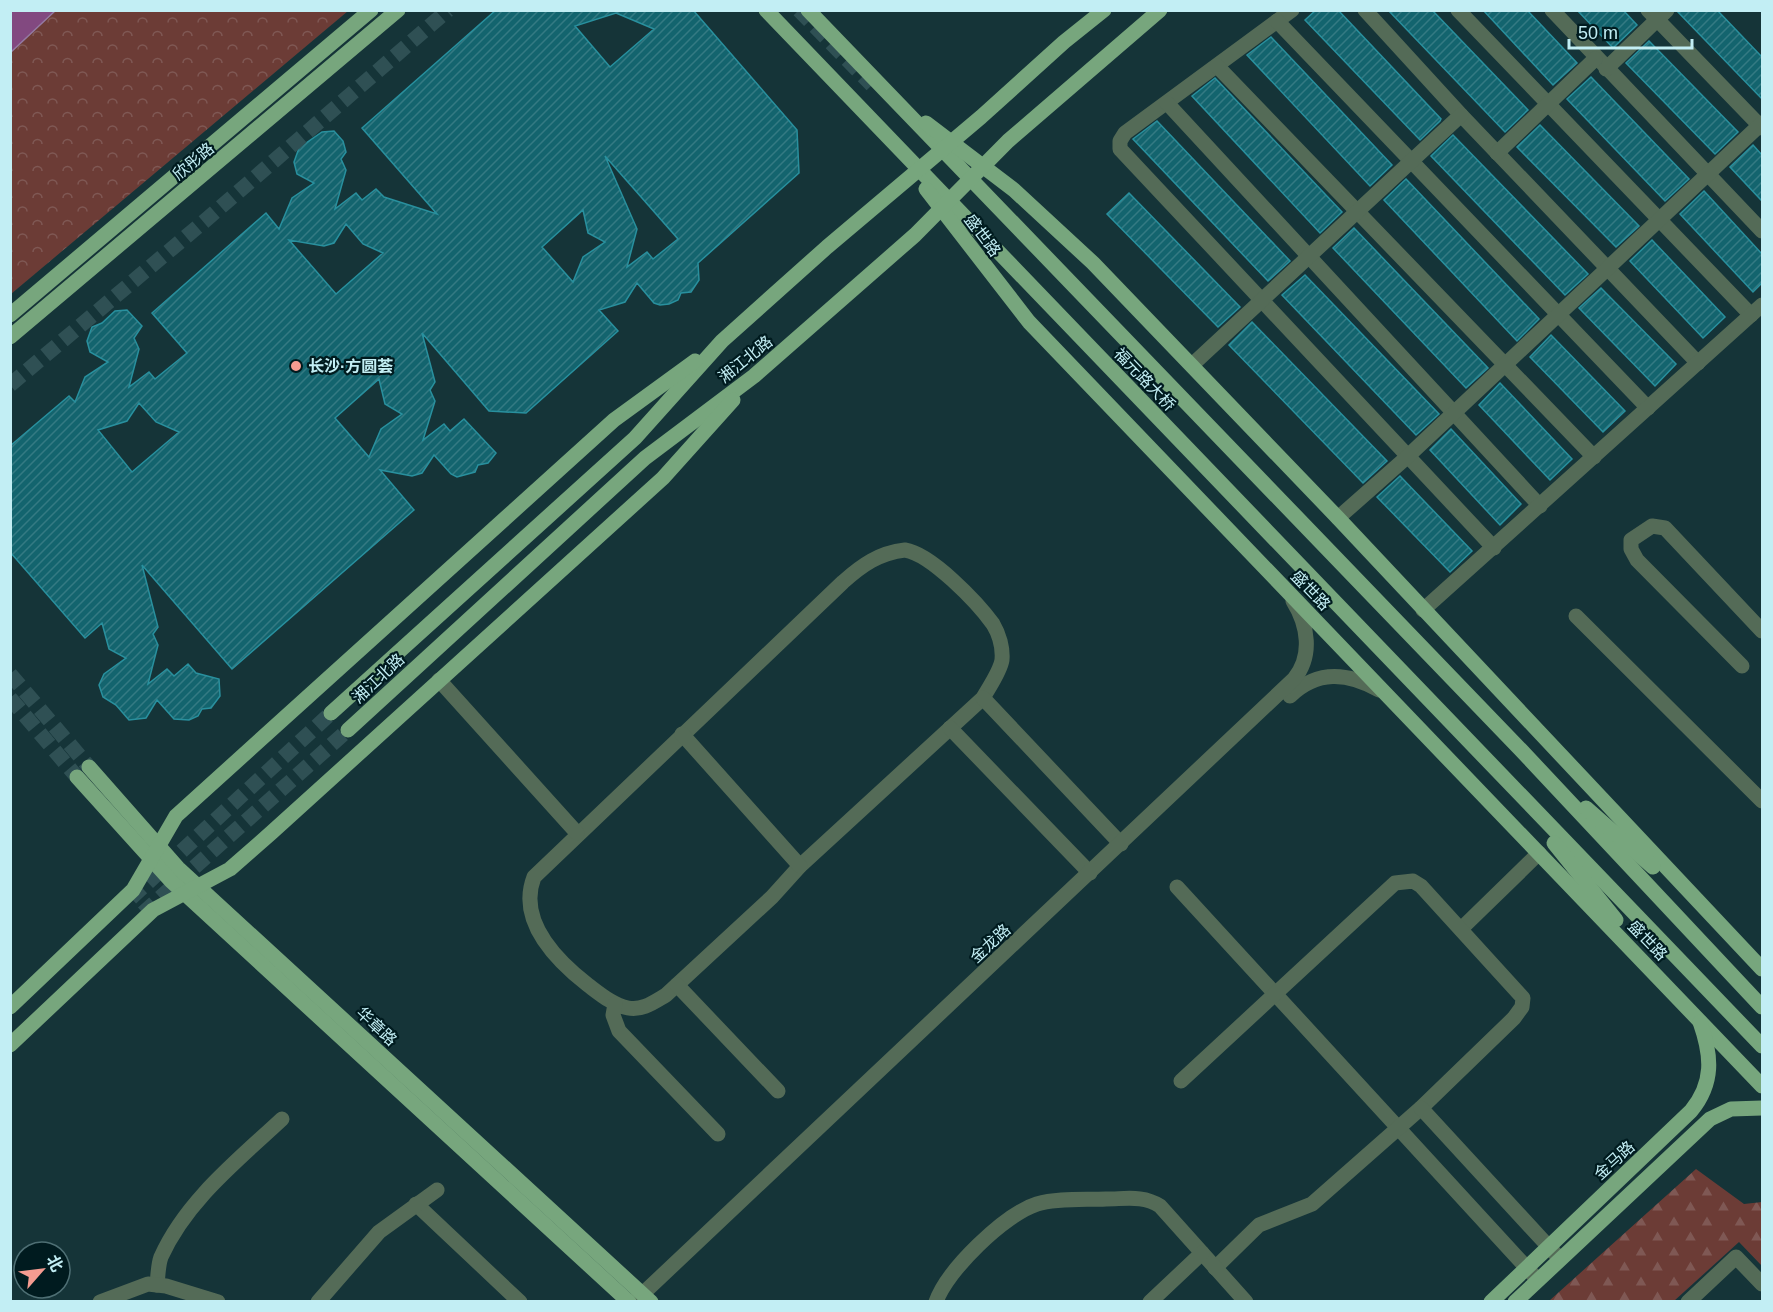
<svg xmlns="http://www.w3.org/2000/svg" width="1773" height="1312" font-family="Helvetica,'Noto Sans SC',sans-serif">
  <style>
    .forest { fill: url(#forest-firs) }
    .park { fill: url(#park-crowns) }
    .water { fill: #824980; stroke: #957aa3; stroke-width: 1.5 }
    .building { fill: url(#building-hatch); stroke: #29909e; stroke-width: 1.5; fill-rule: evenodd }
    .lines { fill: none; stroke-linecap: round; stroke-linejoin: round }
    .minor-tunnel { stroke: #2f5054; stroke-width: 15; stroke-dasharray: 15 8; stroke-linecap: butt }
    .major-tunnel { stroke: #2f5054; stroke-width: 15; stroke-dasharray: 15 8; stroke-linecap: butt }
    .minor { stroke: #546b57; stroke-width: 15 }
    .major { stroke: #77a67d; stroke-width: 15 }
    .poi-dot { fill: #f59c91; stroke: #001b1f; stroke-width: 2 }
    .labels { text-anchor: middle; stroke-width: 4.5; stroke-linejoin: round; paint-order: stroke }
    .street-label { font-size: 16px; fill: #c2eef4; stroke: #001b1f }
    .poi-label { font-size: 16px; font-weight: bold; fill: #c2eef4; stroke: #001b1f; text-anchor: start }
  </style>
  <defs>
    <pattern id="forest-firs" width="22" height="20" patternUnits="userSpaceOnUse" patternTransform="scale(1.5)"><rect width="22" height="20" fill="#6c3c36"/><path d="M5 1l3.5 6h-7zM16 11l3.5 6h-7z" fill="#7f5854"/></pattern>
    <pattern id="park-crowns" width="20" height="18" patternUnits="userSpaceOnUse" patternTransform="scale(1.5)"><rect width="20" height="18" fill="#6c3c36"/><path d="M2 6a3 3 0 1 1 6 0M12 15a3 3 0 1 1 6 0" fill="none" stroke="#7f5854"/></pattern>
    <pattern id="building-hatch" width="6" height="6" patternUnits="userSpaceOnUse" patternTransform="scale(1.5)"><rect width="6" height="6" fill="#13646e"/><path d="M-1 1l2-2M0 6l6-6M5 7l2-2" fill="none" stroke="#347a83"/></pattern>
  </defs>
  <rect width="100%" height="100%" fill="#153438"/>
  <!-- forest -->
  <polygon class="forest" points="1696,1169 1744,1204 1762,1202 1762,1266 1739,1242 1674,1301 1549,1301"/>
  <!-- park -->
  <polygon class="park" points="55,11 348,11 11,294 11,52"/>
  <!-- water -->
  <polygon class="water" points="11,10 55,10 55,11 11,52"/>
  <!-- building -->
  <g class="building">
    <path d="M496,10H693L797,130L799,173L698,263L699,280L691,292L681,293L678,300L669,304L660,305L654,303L637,283L625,302L599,310L618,331L526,413L489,411L422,333L435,382L430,390L435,401L423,440L444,424L450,431L464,419L496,453L488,463L478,465L475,472L457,477L451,474L434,455L422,473L412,476L380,470L414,510L232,669L142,565L158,627L153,634L158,645L148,684L167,669L174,676L188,664L196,673L219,679L220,696L211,708L202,709L198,716L189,720L174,719L157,700L146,718L129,720L116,705L103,697L99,685L104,674L126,658L109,649L102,623L85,638L10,552V446L69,396L75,402L85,377L108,362L90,352L87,341L92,327L102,323L115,311L127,310L142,326L134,338L139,349L129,387L149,372L155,379L187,353L152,313L266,213L279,229L292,198L314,183L297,174L294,162L299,148L322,132L334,131L343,141L346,152L341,159L346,170L335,209L356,193L362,200L376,189L384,197L437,214L362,128ZM616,13L654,29L610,67L575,26ZM605,156L678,239L653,259L647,252L627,267L637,229ZM583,210L588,233L605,242L583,257L573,282L542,247ZM346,224L363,244L383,253L336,294L289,240L324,246L334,243ZM379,379L385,404L402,414L381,429L369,457L335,418ZM139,403L156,422L179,432L132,472L98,430L127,421Z"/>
    <polygon points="1316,10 1338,10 1441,119 1440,121 1420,140 1305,20"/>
    <polygon points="1388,10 1432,10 1528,110 1505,132"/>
    <polygon points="1483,10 1527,10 1577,63 1553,85"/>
    <polygon points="1577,10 1623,10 1637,25 1613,48"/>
    <polygon points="1676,10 1717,10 1762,57 1762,99"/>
    <polygon points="1271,37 1392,165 1370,186 1247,55"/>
    <polygon points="1649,41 1738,132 1715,154 1626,63"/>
    <polygon points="1591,77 1689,179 1665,201 1567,99"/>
    <polygon points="1215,78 1342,212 1320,233 1192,96"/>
    <polygon points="1157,121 1290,261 1268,281 1133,139"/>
    <polygon points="1540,125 1639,226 1616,247 1517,147"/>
    <polygon points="1453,135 1588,274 1565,295 1431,156"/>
    <polygon points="1753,145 1762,155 1762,201 1730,167"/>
    <polygon points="1406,179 1539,319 1517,341 1384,200"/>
    <polygon points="1704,191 1762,254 1762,283 1753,292 1680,214"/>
    <polygon points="1129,193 1240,307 1218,327 1107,214"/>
    <polygon points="1354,228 1488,368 1466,388 1333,248"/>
    <polygon points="1652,240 1725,317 1703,338 1630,261"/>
    <polygon points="1305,275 1439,414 1416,435 1282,295"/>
    <polygon points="1601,288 1676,364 1655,386 1579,308"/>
    <polygon points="1252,322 1387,461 1363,483 1229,345"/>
    <polygon points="1551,335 1625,411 1603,432 1530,357"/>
    <polygon points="1500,383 1572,459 1550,480 1479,405"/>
    <polygon points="1451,429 1521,504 1500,525 1430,450"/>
    <polygon points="1400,476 1472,551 1450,572 1377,497"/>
  </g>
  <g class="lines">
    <!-- minor-tunnel -->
    <polyline class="minor-tunnel" points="10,385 207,219 448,10"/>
    <!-- major-tunnel -->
    <g class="major-tunnel">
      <polyline points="799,10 872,85"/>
      <polyline points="10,674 89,767"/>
      <polyline points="10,698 77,777"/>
      <polyline points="131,898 331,713"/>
      <polyline points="143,913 348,730"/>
    </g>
    <!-- minor -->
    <g class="minor">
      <polyline points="1292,10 1125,133 1120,141 1120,149 1494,548"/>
      <polyline points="1365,10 1461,115 1698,363"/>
      <polyline points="1458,10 1751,315"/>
      <polyline points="1552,10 1762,231"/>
      <polyline points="1648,10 1762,128"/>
      <polyline points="1277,21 1648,408"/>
      <polyline points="1217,66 1594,457"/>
      <polyline points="1606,69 1667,10"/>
      <polyline points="1167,103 1540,506"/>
      <polyline points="1497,153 1595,59"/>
      <polyline points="1192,365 1461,115"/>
      <polyline points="1338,518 1407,457 1762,123"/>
      <path d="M905,550C931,554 977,602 993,624C999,634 1003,648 1002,660C1000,672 989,687 983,698L800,866L772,897L666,995C654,1002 642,1011 628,1008C613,1005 600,994 588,985C556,960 517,921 534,877L843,582C862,565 879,553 905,550Z"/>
      <polyline points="1423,610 1762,305"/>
      <polyline points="1576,616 1762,801"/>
      <polyline points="1742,666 1637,560 1631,549 1631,540 1652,526 1665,528 1762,631"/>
      <polyline points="439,680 577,833"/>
      <path d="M1290,696C1317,670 1347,672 1379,690"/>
      <polyline points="983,698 1121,844"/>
      <polyline points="950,728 1090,873"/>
      <polyline points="682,734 800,866"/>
      <polyline points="1177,887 1536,1278"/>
      <polyline points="1461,929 1539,853"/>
      <polyline points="677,985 778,1091"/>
      <polyline points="615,1004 613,1015 619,1031 718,1134"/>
      <polyline points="1181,1081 1395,883 1413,881 1421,886 1523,998 1522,1007 1514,1018 1421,1108 1312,1204 1259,1225 1215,1268"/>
      <polyline points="1421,1108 1560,1259"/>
      <polyline points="416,1204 520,1302"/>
      <path d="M157,1285C158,1276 158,1265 161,1257C186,1201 238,1160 282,1119"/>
      <polyline points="100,1302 148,1284 166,1286 218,1302"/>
      <polyline points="318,1302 379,1232 437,1190"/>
      <path d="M634,1302L1294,679C1313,656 1308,625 1293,601"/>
      <path d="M936,1302C947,1270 1005,1214 1037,1204C1058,1198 1084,1200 1106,1199C1126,1199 1143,1195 1160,1206L1246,1302"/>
      <polyline points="1150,1302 1202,1253"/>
      <polyline points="1688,1302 1736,1257 1762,1284"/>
    </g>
    <!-- major -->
    <g class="major">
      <polyline points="766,10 1762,1046"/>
      <polyline points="808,10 1521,750 1762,1007"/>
      <polyline points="926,123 1014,190 1093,263 1338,518 1762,969"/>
      <polyline points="926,189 1029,322 1762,1086"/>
      <polyline points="10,315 371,10"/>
      <polyline points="10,337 398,10"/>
      <polyline points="331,713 635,438 722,341 827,247 981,117 1064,42 1104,10"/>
      <polyline points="348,730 645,458 754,376 915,235 1008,141 1160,10"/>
      <polyline points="89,767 178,868 651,1302"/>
      <polyline points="77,777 171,881 629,1302"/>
      <polyline points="1586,808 1653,867"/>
      <polyline points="1554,843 1616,920"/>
      <polyline points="10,1007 133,890 176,816 614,420 695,361"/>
      <polyline points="10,1045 153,910 230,869 271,833 663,478 733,400"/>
      <path d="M1491,1302L1691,1111C1714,1083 1712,1056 1700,1022"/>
      <polyline points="1515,1302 1710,1119 1731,1109 1762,1108"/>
    </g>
  </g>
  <!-- markers -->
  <circle class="poi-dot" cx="296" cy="366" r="6"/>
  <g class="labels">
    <!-- street labels -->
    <g class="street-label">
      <text transform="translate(193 161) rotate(-40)" y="6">欣彤路</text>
      <text transform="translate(983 235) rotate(53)" y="6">盛世路</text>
      <text transform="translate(745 359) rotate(-39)" y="6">湘江北路</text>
      <text transform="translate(1145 379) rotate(46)" y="6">福元路大桥</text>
      <text transform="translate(1311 590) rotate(46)" y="6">盛世路</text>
      <text transform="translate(378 678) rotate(-43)" y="6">湘江北路</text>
      <text transform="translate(1648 940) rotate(46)" y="6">盛世路</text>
      <text transform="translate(990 943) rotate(-43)" y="6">金龙路</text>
      <text transform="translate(377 1026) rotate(43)" y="6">华章路</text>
      <text transform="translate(1614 1160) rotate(-43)" y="6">金马路</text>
    </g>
    <!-- poi labels -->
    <g class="poi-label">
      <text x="308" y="372">长沙·方圆荟</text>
    </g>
  </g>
  <!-- border -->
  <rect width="1773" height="1312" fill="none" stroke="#c2eef4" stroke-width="24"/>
  <!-- north arrow -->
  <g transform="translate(42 1270) rotate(62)"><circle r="28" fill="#001b1f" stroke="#4e6f74" stroke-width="1.5"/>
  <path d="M0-4.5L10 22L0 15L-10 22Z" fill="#f59c91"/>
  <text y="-9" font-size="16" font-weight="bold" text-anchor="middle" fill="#c2eef4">北</text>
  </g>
  <!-- scale -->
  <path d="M1569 39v9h123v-9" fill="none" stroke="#c2eef4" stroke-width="3"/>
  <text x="1578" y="39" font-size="18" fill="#c2eef4" stroke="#001b1f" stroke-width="4.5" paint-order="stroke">50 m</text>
</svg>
